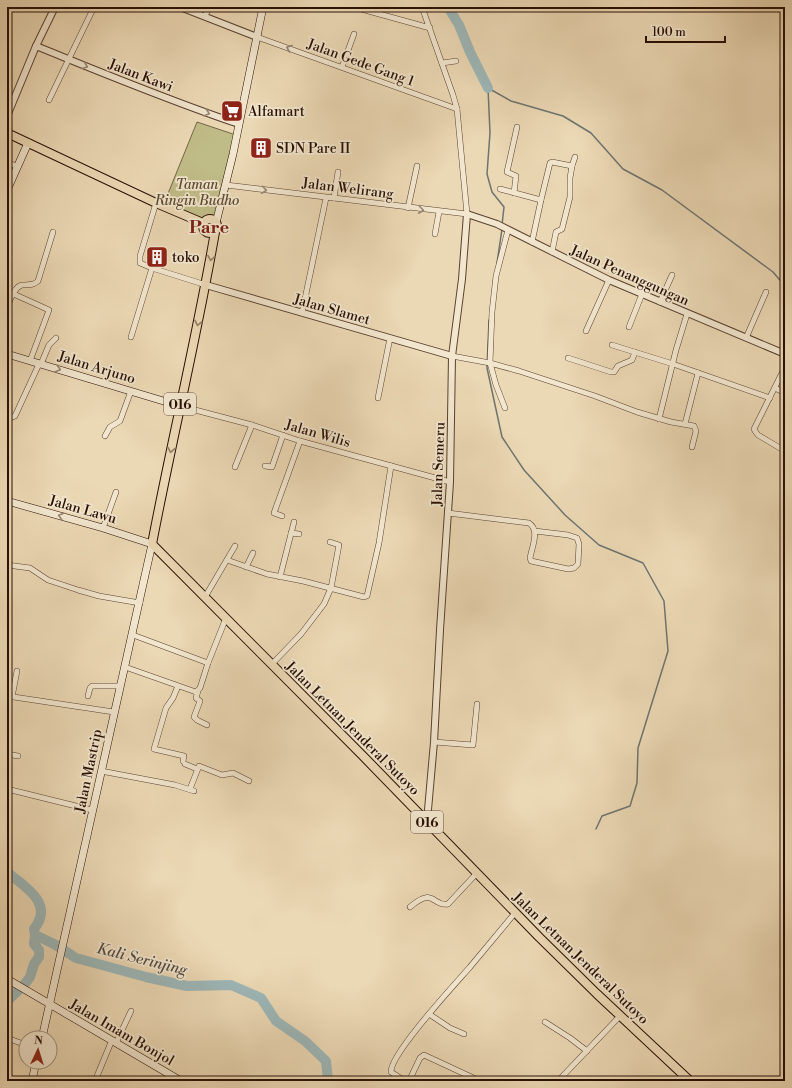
<svg xmlns="http://www.w3.org/2000/svg" width="792" height="1088" font-family="'Libre Bodoni',serif">
  <style>
    .green { fill: #c0bc87; stroke: #746646 }
    .lines { fill: none; stroke-linecap: round; stroke-linejoin: round }
    .stream { stroke: #6e7470; stroke-width: 1.5 }
    .river { stroke: #9db7b8; stroke-width: 10 }
    .minor-casing { stroke: #594130; stroke-width: 6 }
    .tertiary-casing { stroke: #594130; stroke-width: 8 }
    .secondary-casing { stroke: #280f04; stroke-width: 8 }
    .primary-casing { stroke: #280f04; stroke-width: 10 }
    .minor { stroke: #f2e6ce; stroke-width: 5 }
    .tertiary { stroke: #f2e6ce; stroke-width: 6 }
    .secondary { stroke: #f2e6ce; stroke-width: 7 }
    .primary { stroke: #ebd8b4; stroke-width: 8 }
    .oneway { stroke: #978573 }
    .oneway2 { stroke: #937e65 }
    .labels { text-anchor: middle; stroke-width: 3.5; stroke-linejoin: round; paint-order: stroke }
    .shield { fill: #f2e6ce; stroke: #655041; stroke-width: 1 }
    .shield-label { font-size: 13px; font-weight: bold; fill: #280f04 }
    .street-label { font-size: 14px; fill: #280f04; stroke: #f2e6ce }
    .poi-label { font-size: 14px; fill: #280f04; stroke: #f2e6ce; text-anchor: start }
    .park-label { font-size: 14px; font-style: italic; fill: #5d4c32; stroke: #f2e6ce }
    .water-label { font-size: 15px; font-style: italic; fill: #514a43; stroke: #f2e6ce }
    .district-label { font-size: 18px; font-weight: bold; fill: #7a1f14; stroke: #f2e6ce }
  </style>
  <rect width="100%" height="100%" fill="#ebd8b4"/>
  <filter id="stains"><feTurbulence type="fractalNoise" baseFrequency=".005" numOctaves="4"/><feColorMatrix values="0 0 0 0 .2 0 0 0 0 .09 0 0 0 0 .02 0 0 0 .5 -.17"/></filter>
  <radialGradient id="worn" r=".72"><stop offset=".6" stop-color="#630" stop-opacity="0"/><stop offset="1" stop-color="#630" stop-opacity=".3"/></radialGradient>
  <!-- green -->
  <polygon class="green" points="197,122 236,135 215,221 210,219 206,220 163,206"/>
  <g class="lines">
    <!-- stream -->
    <g class="stream">
      <polyline points="488,88 490,133 487,174 492,192 504,207 502,225"/>
      <polyline points="488,88 511,101 563,116 591,133 623,169 662,190 773,272 785,286"/>
      <polyline points="497,263 502,229"/>
      <polyline points="489,320 487,368 502,437 524,470 565,515 599,545 643,563 664,601 668,651 638,748 637,783 630,806 602,816 596,829"/>
    </g>
    <!-- river -->
    <g class="river">
      <polyline points="448,7 459,25 470,52 488,88"/>
      <path d="M7,872C24,886 55,903 34,929L35,935L54,944L76,958L146,977L187,986L231,985L261,998L276,1021L305,1041L326,1061L328,1081"/>
      <polyline points="7,1001 24,985 30,977 34,964 39,957 39,950 34,944 35,935"/>
    </g>
    <!-- minor casing -->
    <g class="minor-casing">
      <g id="minor">
        <polyline points="354,7 430,28"/>
        <polyline points="205,16 209,7"/>
        <polyline points="257,37 457,109"/>
        <polyline points="442,63 456,61"/>
        <polyline points="342,67 354,34"/>
        <polyline points="49,100 94,7"/>
        <polyline points="7,162 18,167"/>
        <polyline points="226,185 467,214 457,109 453,95 422,7"/>
        <polyline points="500,189 541,200 532,242"/>
        <polyline points="514,193 516,176 507,172 517,127"/>
        <polyline points="334,198 338,172"/>
        <polyline points="541,200 550,163 552,162 572,166 575,157"/>
        <polyline points="156,203 140,256 140,263 152,268 206,285"/>
        <polyline points="408,208 417,166"/>
        <polyline points="435,234 439,212"/>
        <polyline points="552,252 556,232 562,229 570,197 570,178 572,166"/>
        <polyline points="7,291 49,310 30,361"/>
        <polyline points="660,302 672,275"/>
        <path d="M7,307C10,300 14,287 22,285C29,284 33,286 38,281L53,232"/>
        <polyline points="302,313 326,198"/>
        <polyline points="629,327 642,294"/>
        <polyline points="7,330 7,334"/>
        <polyline points="586,331 609,280"/>
        <polyline points="131,337 152,268"/>
        <polyline points="746,338 766,292"/>
        <polyline points="612,345 673,364 770,398"/>
        <polyline points="452,356 490,363 519,371 595,396 637,412 671,422 694,426 696,431 692,447"/>
        <polyline points="568,358 611,372 614,372 618,366 632,360 635,352"/>
        <polyline points="41,364 49,345 56,338"/>
        <polyline points="785,367 754,429 755,431 758,435 785,451"/>
        <polyline points="775,388 785,393"/>
        <polyline points="378,398 390,338"/>
        <polyline points="180,406 252,425 300,441 450,482"/>
        <polyline points="505,408 496,385 490,363 492,312 496,276 508,230"/>
        <polyline points="659,419 676,350 687,314"/>
        <polyline points="685,424 698,373"/>
        <polyline points="7,427 10,418 15,416 39,364"/>
        <polyline points="105,436 110,427 120,421 131,391"/>
        <polyline points="265,466 272,467 283,435"/>
        <polyline points="235,467 252,425"/>
        <path d="M448,513L529,523C540,530 532,547 530,558L531,561L568,569L574,568L578,564L579,544L577,538L568,535L535,531"/>
        <polyline points="282,516 274,513 300,441"/>
        <polyline points="103,528 116,492"/>
        <polyline points="291,533 299,534"/>
        <polyline points="227,560 267,574 303,581 364,597 367,596 379,543 391,466"/>
        <polyline points="7,565 30,568 48,580 78,590 99,596 140,603"/>
        <polyline points="246,567 253,553"/>
        <polyline points="280,577 294,522"/>
        <polyline points="205,597 235,546"/>
        <polyline points="133,635 208,663 226,618"/>
        <polyline points="272,664 301,634 324,604 331,588 339,545 330,542"/>
        <polyline points="125,667 196,692 200,688 208,663"/>
        <polyline points="178,686 173,698 166,708 154,749 184,756 183,761"/>
        <polyline points="198,691 196,698 200,701 194,717 197,720 207,725"/>
        <polyline points="7,696 114,712"/>
        <polyline points="88,696 90,688 92,686 120,686"/>
        <polyline points="12,697 17,671"/>
        <polyline points="434,742 473,745 477,704"/>
        <polyline points="7,754 18,756"/>
        <polyline points="185,764 197,769"/>
        <polyline points="101,771 175,785 194,791"/>
        <polyline points="7,789 92,810"/>
        <polyline points="190,789 199,766 222,775 233,773 249,781"/>
        <path d="M410,907C435,886 432,907 448,904L477,873"/>
        <polyline points="429,1014 450,1028 464,1034"/>
        <polyline points="545,1022 570,1038 587,1051"/>
        <polyline points="7,1038 26,1045"/>
        <polyline points="116,1043 131,1011"/>
        <polyline points="95,1081 112,1040"/>
        <path d="M405,1081L391,1072C390,1054 456,983 470,967C485,949 500,931 515,913"/>
        <polyline points="409,1081 420,1058 424,1055 480,1081"/>
        <polyline points="558,1081 620,1016"/>
        <polyline points="604,1081 605,1080"/>
      </g>
    </g>
    <!-- tertiary casing -->
    <g class="tertiary-casing">
      <g id="tertiary">
        <polyline points="180,7 257,37"/>
        <path d="M36,46C103,73 170,101 239,124"/>
        <polyline points="7,116 36,46 55,7"/>
        <polyline points="206,285 452,356"/>
        <polyline points="427,821 434,742 440,630 450,482 452,356 462,279 467,214 497,224 609,280 785,354"/>
      </g>
    </g>
    <!-- secondary casing -->
    <g class="secondary-casing">
      <g id="secondary">
        <polyline points="7,190 28,143"/>
        <polyline points="216,223 233,154 263,7"/>
        <polyline points="7,354 180,406"/>
        <polyline points="7,501 103,528 152,544 42,1038"/>
        <polyline points="7,979 181,1081"/>
        <polyline points="32,1081 36,1062"/>
      </g>
    </g>
    <!-- primary casing -->
    <g class="primary-casing">
      <g id="primary">
        <polyline points="7,133 156,203 203,223"/>
        <circle cx="210" cy="226" r="7"/>
        <path d="M215,232C197,336 172,439 152,544L363,756L539,937L597,994L690,1081"/>
      </g>
    </g>
    <!-- minor -->
    <use href="#minor" class="minor"/>
    <!-- tertiary -->
    <use href="#tertiary" class="tertiary"/>
    <!-- secondary -->
    <use href="#secondary" class="secondary"/>
    <!-- primary -->
    <use href="#primary" class="primary"/>
  </g>
  <!-- one-way arrows -->
  <defs><path id="oneway-chevron" d="M-2-3.5L2.5 0L-2 3.5" fill="none" stroke-width="1.6" stroke-linecap="round" stroke-linejoin="round"/></defs>
  <g class="oneway">
    <use href="#oneway-chevron" transform="translate(289 48) rotate(-160)"/>
    <use href="#oneway-chevron" transform="translate(85 66) rotate(23)"/>
    <use href="#oneway-chevron" transform="translate(207 113) rotate(19)"/>
    <use href="#oneway-chevron" transform="translate(264 190) rotate(8)"/>
    <use href="#oneway-chevron" transform="translate(421 210) rotate(7)"/>
    <use href="#oneway-chevron" transform="translate(58 369) rotate(17)"/>
    <use href="#oneway-chevron" transform="translate(61 516) rotate(-164)"/>
  </g>
  <g class="oneway2">
    <use href="#oneway-chevron" transform="translate(211 258) rotate(99)"/>
    <use href="#oneway-chevron" transform="translate(198 323) rotate(102)"/>
    <use href="#oneway-chevron" transform="translate(171 450) rotate(101)"/>
  </g>
  <!-- icons -->
  <defs>
    <g id="supermarket-square" transform="scale(1.15)"><rect x="-9" y="-9" width="18" height="18" rx="4" fill="#8f2418" stroke="#f2e6ce"/><path d="M-6-5.5h2.5l.6 2H6L4.5 2H-2.5L-4.4-4H-6ZM-1.5 3.2a1.3 1.3 0 1 0 .1 0ZM3 3.2a1.3 1.3 0 1 0 .1 0Z" fill="#fff"/></g>
    <g id="building-square" transform="scale(1.15)"><rect x="-9" y="-9" width="18" height="18" rx="4" fill="#8f2418" stroke="#f2e6ce"/><path d="M-4-6H4V6H1V3H-1V6H-4ZM-2.5-4.3h1.7v1.8h-1.7ZM.8-4.3h1.7v1.8H.8ZM-2.5-1h1.7V.8h-1.7ZM.8-1h1.7V.8H.8Z" fill="#fff"/></g>
  </defs>
  <g fill-rule="evenodd">
    <use href="#supermarket-square" x="232" y="111"/>
    <use href="#building-square" x="261" y="148"/>
    <use href="#building-square" x="157" y="257"/>
  </g>
  <g class="labels">
    <!-- shield labels -->
    <g class="shield">
      <rect x="164" y="393" width="32" height="22" rx="3"/>
      <rect x="411" y="811" width="32" height="22" rx="3"/>
    </g>
    <g class="shield-label">
      <text x="180" y="409">016</text>
      <text x="427" y="827">016</text>
    </g>
    <!-- street labels -->
    <g class="street-label">
      <text transform="translate(361 62) rotate(20)" y="5">Jalan Gede Gang 1</text>
      <text transform="translate(141 75) rotate(21)" y="5">Jalan Kawi</text>
      <text transform="translate(348 188) rotate(7)" y="5">Jalan Welirang</text>
      <text transform="translate(630 275) rotate(24)" y="5">Jalan Penanggungan</text>
      <text transform="translate(332 309) rotate(16)" y="5">Jalan Slamet</text>
      <text transform="translate(97 367) rotate(17)" y="5">Jalan Arjuno</text>
      <text transform="translate(318 433) rotate(16)" y="5">Jalan Wilis</text>
      <text transform="translate(438 464) rotate(-88)" y="5">Jalan Semeru</text>
      <text transform="translate(83 509) rotate(16)" y="5">Jalan Lawu</text>
      <text transform="translate(353 728) rotate(45)" y="5">Jalan Letnan Jenderal Sutoyo</text>
      <text transform="translate(88 771) rotate(-78)" y="5">Jalan Mastrip</text>
      <text transform="translate(581 958) rotate(44)" y="5">Jalan Letnan Jenderal Sutoyo</text>
      <text transform="translate(122 1032) rotate(30)" y="5">Jalan Imam Bonjol</text>
    </g>
    <!-- poi labels -->
    <g class="poi-label">
      <text x="248" y="116">Alfamart</text>
      <text x="276" y="153">SDN Pare II</text>
      <text x="172" y="262">toko</text>
    </g>
    <!-- park labels -->
    <g class="park-label">
      <text x="197" y="189">Taman<tspan x="197" dy="16">Ringin Budho</tspan></text>
    </g>
    <!-- water labels -->
    <g class="water-label">
      <text transform="translate(142 959) rotate(14)" y="5">Kali Serinjing</text>
    </g>
    <!-- district labels -->
    <g class="district-label">
      <text x="209" y="233">Pare</text>
    </g>
  </g>
  <!-- margin -->
  <rect width="792" height="1088" fill="none" stroke="#ebd8b4" stroke-width="24"/>
  <rect x="8" y="8" width="776" height="1072" fill="none" stroke="#280f04" stroke-width="2"/>
  <rect x="12" y="12" width="768" height="1064" fill="none" stroke="#280f04"/>
  <!-- north arrow -->
  <g transform="translate(38 1050) rotate(4)"><circle r="19" fill="#f2e6ce" stroke="#a1907d"/>
  <path d="M0-3L7 15L0 10L-7 15Z" fill="#8f2418"/>
  <text y="-6" font-size="11" font-weight="bold" text-anchor="middle" fill="#280f04">N</text>
  </g>
  <!-- scale -->
  <path d="M646 36v6h79v-6" fill="none" stroke="#280f04" stroke-width="2"/>
  <text x="652" y="36" font-size="12" fill="#280f04" stroke="#f2e6ce" stroke-width="3" paint-order="stroke">100 m</text>
  <rect width="100%" height="100%" filter="url(#stains)"/>
  <rect width="100%" height="100%" fill="url(#worn)"/>
</svg>
